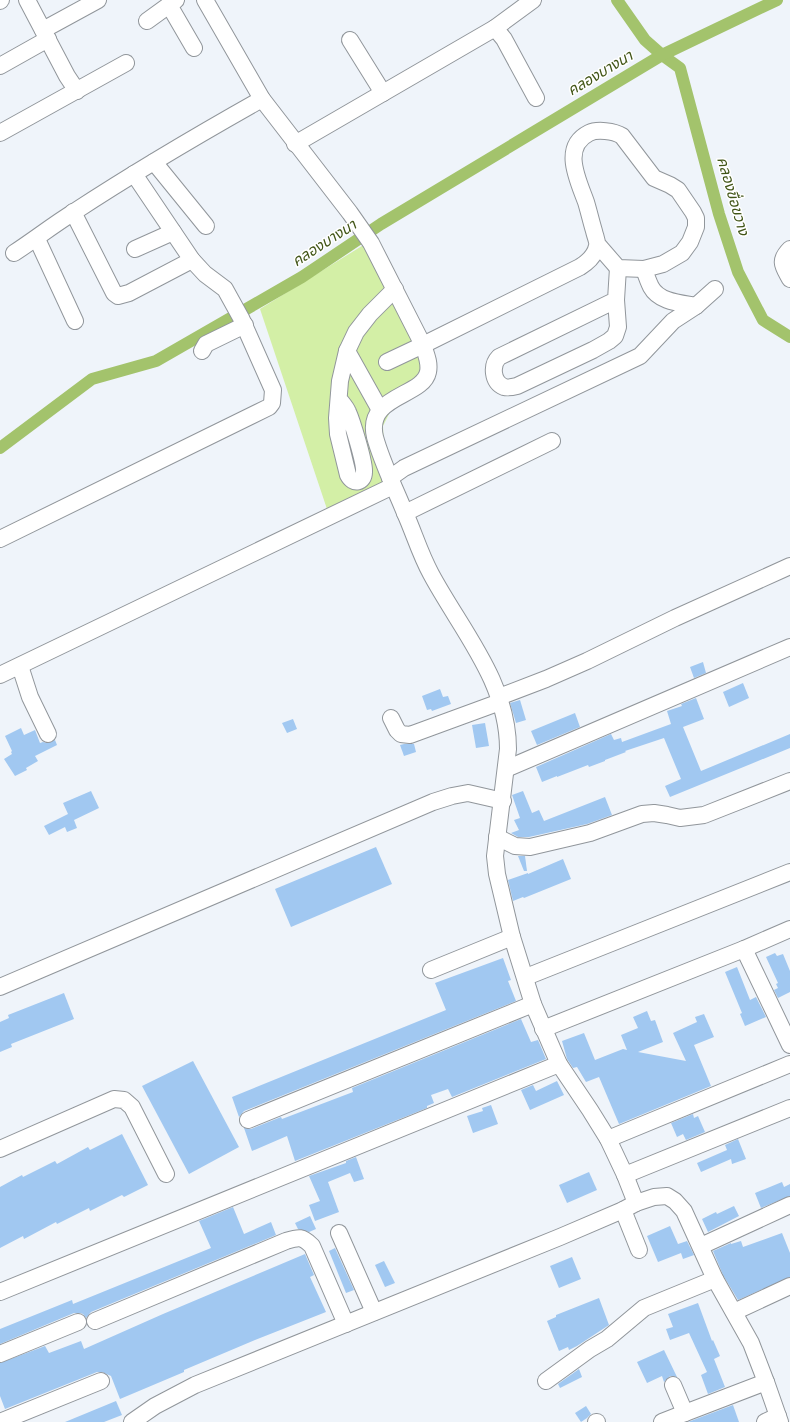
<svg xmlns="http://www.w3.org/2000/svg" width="790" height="1422" font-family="'Fira Sans Condensed','Noto Sans Thai',sans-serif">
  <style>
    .green { fill: #d3efa6 }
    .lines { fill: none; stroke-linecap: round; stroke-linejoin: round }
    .canal { stroke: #a3c36c; stroke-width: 12 }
    .building { fill: #a1c8f1 }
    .minor-casing { stroke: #91969b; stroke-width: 18 }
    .minor { stroke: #fff; stroke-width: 16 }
    .labels { text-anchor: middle; stroke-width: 3; stroke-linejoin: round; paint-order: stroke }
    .water-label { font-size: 15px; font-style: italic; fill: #415517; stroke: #fff }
  </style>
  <rect width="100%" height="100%" fill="#eff4fa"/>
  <!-- green -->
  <polygon class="green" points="370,241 432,360 393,406 383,426 384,449 399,490 331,521 260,309"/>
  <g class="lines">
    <!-- canal -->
    <g class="canal">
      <polyline points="617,0 645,40 662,55 680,68 719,214 738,272 763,320 790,337"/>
      <polyline points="0,448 92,379 156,361 302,277 381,224 662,55 777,0"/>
    </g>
  </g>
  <!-- building -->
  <g class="building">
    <polygon points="703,662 706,673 694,678 690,667"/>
    <polygon points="743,683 749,698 729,707 723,692"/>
    <polygon points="440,689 443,697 448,696 451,704 432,711 431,709 427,710 422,696"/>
    <polygon points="696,698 704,719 683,727 701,771 790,734 790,748 670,797 665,786 681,779 664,738 625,751 626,752 605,760 605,761 589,767 588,765 557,777 557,776 542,782 536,767 611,734 614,740 621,738 622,742 671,724 667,711 682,706 681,704"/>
    <polygon points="520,700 526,720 516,723 510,703"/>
    <polygon points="575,713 580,727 537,745 531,731"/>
    <polygon points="293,719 297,729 287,733 282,723"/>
    <polygon points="485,723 489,746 476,748 472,725"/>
    <polygon points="21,728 24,735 35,730 40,743 43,742 48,743 55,740 57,745 35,756 38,761 26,768 27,770 15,776 4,759 12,754 11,752 12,751 5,736"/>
    <polygon points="404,744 414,744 416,752 404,756 400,745"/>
    <polygon points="91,791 99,808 74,820 77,828 67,832 65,827 49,835 44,826 68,814 63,803"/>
    <polygon points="523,791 532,813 539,810 544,821 605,797 612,815 587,824 529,837 518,837 511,833 519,830 514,820 520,818 512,795"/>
    <polygon points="376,847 392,884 291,927 275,889"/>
    <polygon points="518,856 525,856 527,871 524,871"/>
    <polygon points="563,859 571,879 524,898 523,897 513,901 508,880 528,873 528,874"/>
    <polygon points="775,953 777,956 783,954 790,971 790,992 778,998 774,990 778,988 776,984 778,983 766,957"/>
    <polygon points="503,958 511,980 508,981 516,1001 244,1111 239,1117 232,1097 446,1010 435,983"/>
    <polygon points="737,967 750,1000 756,997 766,1017 745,1026 740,1014 742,1013 725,972"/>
    <polygon points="64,993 74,1019 11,1044 12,1047 0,1052 0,1022 9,1018 8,1015"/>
    <polygon points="647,1011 651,1021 655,1020 663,1042 638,1052 686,1061 673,1033 697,1022 695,1017 704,1014 714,1037 694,1045 711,1086 619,1124 599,1077 586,1082 577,1067 573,1068 567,1059 562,1041 584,1033 595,1060 623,1049 627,1050 621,1035 638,1028 633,1017"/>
    <polygon points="521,1019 531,1042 538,1040 546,1059 452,1097 448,1089 431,1095 434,1103 427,1106 427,1108 295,1161 287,1136 252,1151 244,1128 251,1129 281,1117 282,1119 353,1092 352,1088"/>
    <polygon points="193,1061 239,1147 189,1174 142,1086"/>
    <polygon points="557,1081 564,1095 530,1110 521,1090 533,1085 536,1091"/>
    <polygon points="491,1105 498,1124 473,1133 467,1116 483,1111 482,1108"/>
    <polygon points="693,1114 694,1118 698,1116 705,1132 686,1140 683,1134 677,1137 671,1123"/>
    <polygon points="122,1134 148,1185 124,1197 122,1195 90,1211 89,1208 57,1224 56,1222 24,1239 23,1236 0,1248 0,1187 22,1175 23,1177 55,1161 57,1164 88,1147 90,1150"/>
    <polygon points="738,1139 746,1159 732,1164 731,1159 701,1172 697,1163 727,1150 725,1145"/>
    <polygon points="356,1157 364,1179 354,1182 350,1173 328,1182 339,1212 315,1221 309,1205 320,1201 309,1176 346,1163 346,1161"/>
    <polygon points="589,1172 597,1190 567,1203 559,1185"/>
    <polygon points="782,1182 784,1187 790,1184 790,1196 761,1208 755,1193"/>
    <polygon points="734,1206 739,1216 708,1232 702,1219 716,1212 717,1214"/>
    <polygon points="233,1207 244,1234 271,1222 276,1235 91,1312 86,1318 83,1314 80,1313 74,1313 0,1344 0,1329 72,1300 73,1304 211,1248 199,1221"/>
    <polygon points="310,1216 316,1229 309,1232 298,1229 295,1223"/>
    <polygon points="670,1226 678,1244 687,1241 694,1255 683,1259 681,1253 658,1262 647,1236"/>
    <polygon points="782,1233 790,1253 790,1277 738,1300 723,1275 713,1251 731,1243 731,1244 741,1241 743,1247"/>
    <polygon points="335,1248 354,1290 346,1293 329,1251"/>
    <polygon points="305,1254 314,1275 310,1277 326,1312 255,1340 184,1370 184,1372 120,1399 111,1376 102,1372 97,1372 5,1409 0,1396 0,1363 45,1346 49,1353 81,1341 84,1349 163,1314"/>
    <polygon points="572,1257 581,1279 559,1288 550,1266"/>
    <polygon points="384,1261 395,1283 385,1287 375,1265"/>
    <polygon points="599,1298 609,1325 577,1346 569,1350 568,1347 559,1351 547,1321 556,1317 556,1315"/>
    <polygon points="698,1303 712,1341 713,1340 720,1356 714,1359 725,1387 708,1394 701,1375 707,1372 689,1333 670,1340 666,1329 673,1327 668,1314"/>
    <polygon points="664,1350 677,1377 670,1376 664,1382 662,1376 647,1383 637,1362"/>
    <polygon points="579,1369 582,1377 560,1388 558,1384"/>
    <polygon points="116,1401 122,1415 104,1422 65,1422"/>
    <polygon points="733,1405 739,1422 688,1422"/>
    <polygon points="586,1406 591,1414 587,1418 581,1422 575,1413"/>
  </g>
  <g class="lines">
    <!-- minor casing -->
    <g class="minor-casing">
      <g id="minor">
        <polyline points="27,0 67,76 77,91"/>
        <path d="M205,0L262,99L350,213L371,243L423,345C426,354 430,363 428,372C423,397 365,395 375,437C382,463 395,488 405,513C414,533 420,554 431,574C461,630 508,682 508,749L495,856L497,874L512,937L533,1004L559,1064L590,1110L608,1139L625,1175L636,1203"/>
        <polyline points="0,1 1,0"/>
        <polyline points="169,5 194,48"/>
        <polyline points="147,21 176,0"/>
        <polyline points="495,28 504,39 536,98"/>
        <polyline points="43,30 98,0"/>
        <polyline points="350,40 383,93"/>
        <polyline points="0,66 48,39"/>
        <polyline points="0,133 126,63"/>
        <polyline points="295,144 495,28 533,0"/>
        <polyline points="154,162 206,226"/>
        <polyline points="73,212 114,293 118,296 129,293 192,260"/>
        <polyline points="37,239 75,321"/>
        <polyline points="135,249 173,232"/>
        <path d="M790,249C778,261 783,266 790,279"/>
        <path d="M14,253C34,240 53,225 74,212C135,172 198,135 262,99"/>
        <path d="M644,269C646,275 648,281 651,287C659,302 680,303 696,306"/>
        <path d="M616,300L499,357C491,365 492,382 504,387C508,388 513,387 517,386L593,350L609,341L615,336L618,327L616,300L618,268"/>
        <polyline points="202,351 206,344 245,325"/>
        <polyline points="347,351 380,410"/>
        <path d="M387,362L423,345L580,267C588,262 595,256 597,246C598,242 595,236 594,231C591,221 589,212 586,202C578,180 561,147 589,133C597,129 614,131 622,136L654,178L670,185L678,190L693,212L696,218V227L690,242L682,253L663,264L644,269L618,268L598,245"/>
        <path d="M339,399C342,403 346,407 348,412C352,421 365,463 364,472C364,483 353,485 348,475L338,434L337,418L340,381L347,351L356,332L370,314L395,289"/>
        <polyline points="390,478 404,468 640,356 673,321 696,306 715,289"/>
        <polyline points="405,513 552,441"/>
        <polyline points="0,539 269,407 272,403 273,390 241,318 225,289 205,274 192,260 134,174"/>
        <polyline points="20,666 30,697 48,734"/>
        <polyline points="0,675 393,486"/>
        <polyline points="499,697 546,679 587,661 675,618 790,566"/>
        <polyline points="391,718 397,730 401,734 410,735 500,702"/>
        <polyline points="506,769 790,647"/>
        <polyline points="497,837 515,846 530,847 590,833 642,814 654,813 667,815 680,818 704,815 790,781"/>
        <polyline points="744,949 790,1045"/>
        <polyline points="431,970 512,937"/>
        <polyline points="526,977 790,872"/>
        <polyline points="0,987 433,802 452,796 468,793 503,801"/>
        <polyline points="543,1029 744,949 790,929"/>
        <polyline points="248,1120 533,1004"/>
        <polyline points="608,1139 790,1064"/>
        <polyline points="0,1149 114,1099 124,1100 132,1107 166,1174"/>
        <polyline points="625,1175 790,1108"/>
        <polyline points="623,1210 639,1250"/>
        <polyline points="339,1233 374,1312"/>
        <polyline points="701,1246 790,1205"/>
        <polyline points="0,1292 559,1064"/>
        <polyline points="734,1312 790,1286"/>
        <path d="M95,1321L286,1241C299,1237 302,1236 312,1246L346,1324"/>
        <polyline points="0,1354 78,1322"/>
        <polyline points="546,1381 590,1349 607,1339 644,1308 715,1279"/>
        <polyline points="673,1385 685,1413 766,1382"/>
        <polyline points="0,1422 101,1381"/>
        <polyline points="132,1422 155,1406 195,1385 560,1237 623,1210 636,1203 654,1197 667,1196 675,1201 684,1211 715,1279 751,1343 766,1382 780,1422"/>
        <polyline points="596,1422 597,1422"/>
        <polyline points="662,1422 685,1413"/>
        <polyline points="765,1422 778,1416"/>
      </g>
    </g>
    <!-- minor -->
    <use href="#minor" class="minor"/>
  </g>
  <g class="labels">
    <!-- water labels -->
    <g class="water-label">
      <text transform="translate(600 73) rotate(-31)" y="5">คลองบางนา</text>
      <text transform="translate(733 196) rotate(74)" y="5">คลองขื่อขวาง</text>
      <text transform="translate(324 243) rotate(-33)" y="5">คลองบางนา</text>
    </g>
  </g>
</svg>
